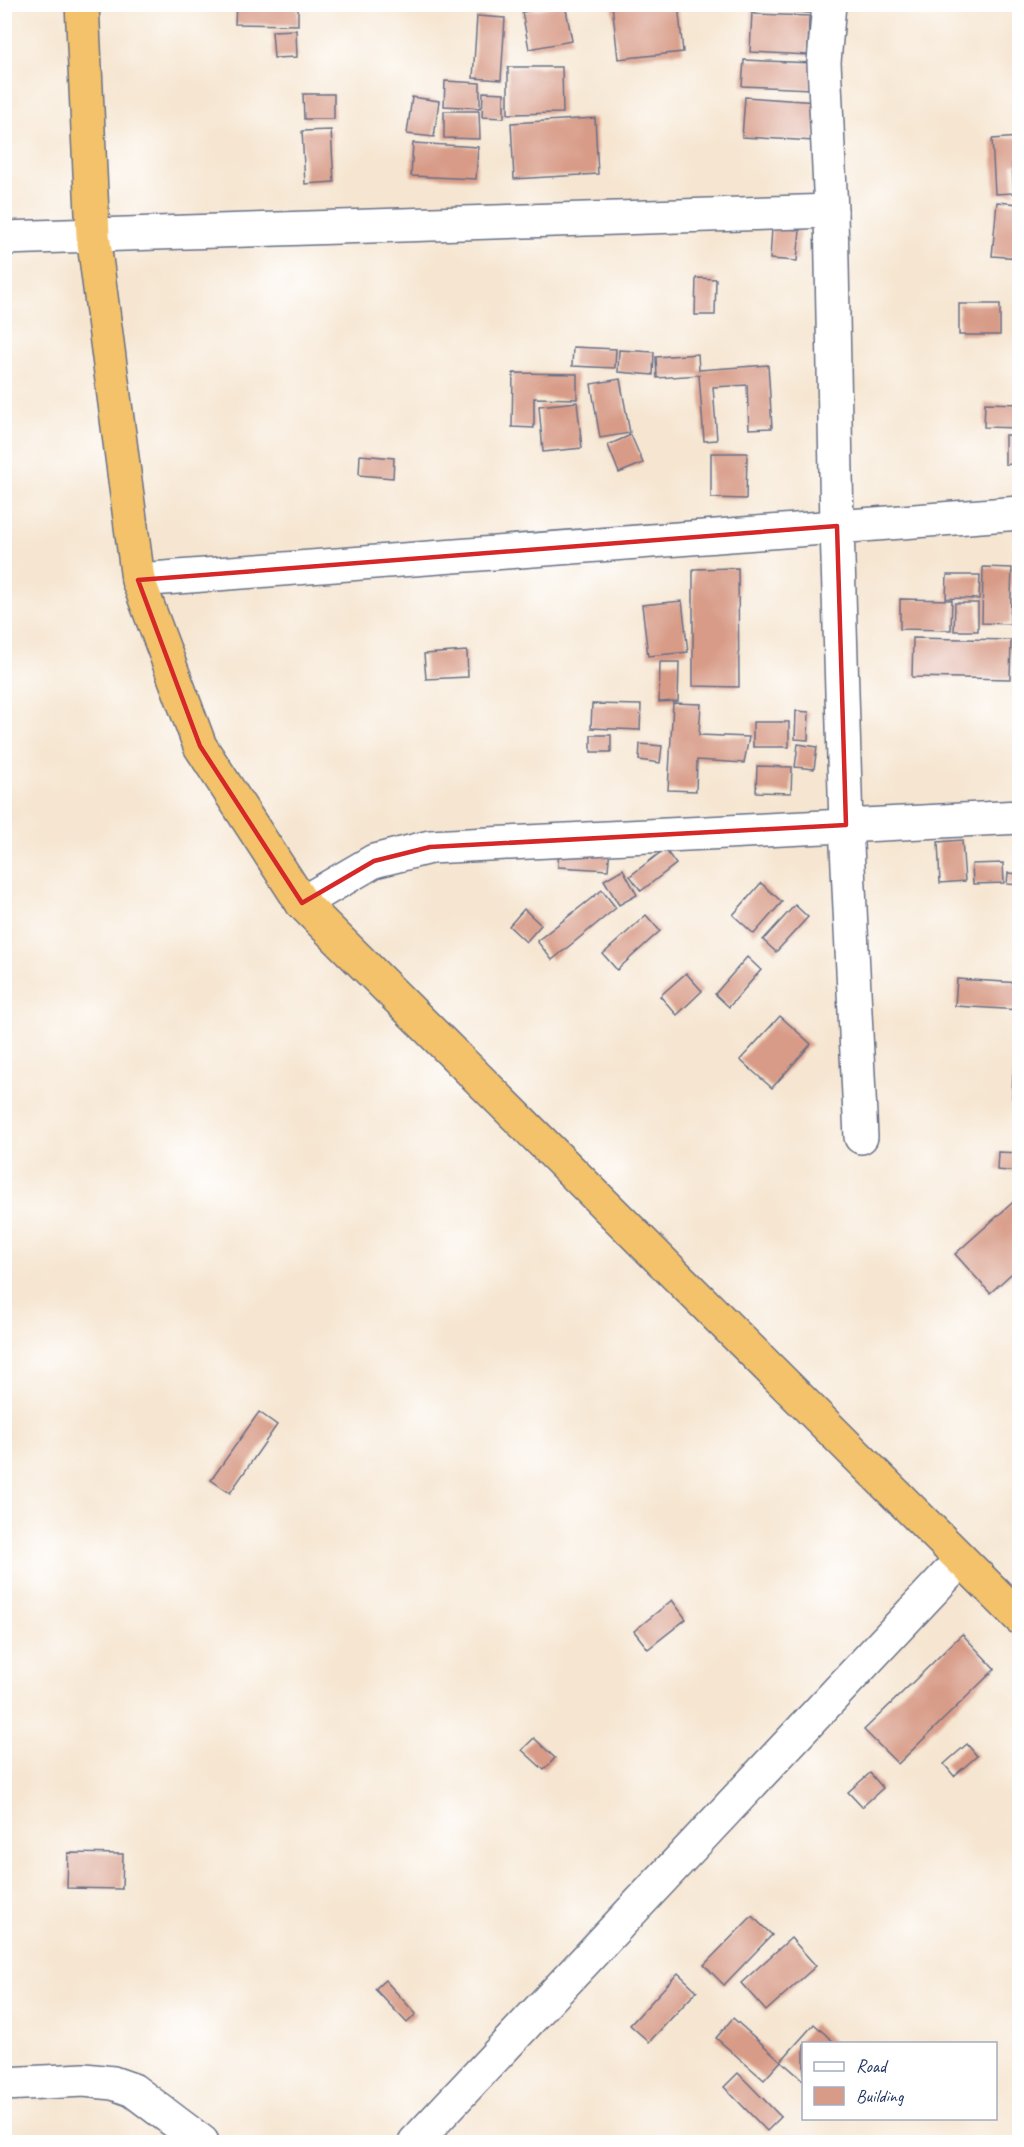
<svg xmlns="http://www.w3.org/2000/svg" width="1024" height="2147" font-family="Caveat,sans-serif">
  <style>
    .building { fill: #d89b87 }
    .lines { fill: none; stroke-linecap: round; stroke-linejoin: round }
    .minor-casing { stroke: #686f86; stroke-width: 36 }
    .highway-casing { stroke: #686f86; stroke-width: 36 }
    .minor { stroke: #fff; stroke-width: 33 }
    .highway { stroke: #f3c26a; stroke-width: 33 }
    .marked { fill: none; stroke: #d62828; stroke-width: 4.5; stroke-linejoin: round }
  </style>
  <rect width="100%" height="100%" fill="#fff"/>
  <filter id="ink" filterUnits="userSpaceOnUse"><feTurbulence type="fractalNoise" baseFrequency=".0167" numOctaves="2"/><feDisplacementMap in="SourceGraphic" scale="12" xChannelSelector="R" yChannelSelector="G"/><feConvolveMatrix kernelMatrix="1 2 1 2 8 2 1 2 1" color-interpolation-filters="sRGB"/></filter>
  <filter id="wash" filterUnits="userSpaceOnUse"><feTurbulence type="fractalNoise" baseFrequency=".008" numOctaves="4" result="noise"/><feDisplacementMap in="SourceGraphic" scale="24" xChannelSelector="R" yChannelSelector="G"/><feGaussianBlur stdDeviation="1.35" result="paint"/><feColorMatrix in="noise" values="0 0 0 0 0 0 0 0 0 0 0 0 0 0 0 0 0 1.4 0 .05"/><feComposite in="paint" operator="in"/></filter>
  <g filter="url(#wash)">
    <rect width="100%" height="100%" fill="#f6e6d1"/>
    <g id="blocks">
      <!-- building -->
      <g class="building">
        <polygon points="236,4 298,4 298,25 235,24"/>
        <polygon points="565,4 572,41 529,49 522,12"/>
        <polygon points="612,4 678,4 683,52 618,59"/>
        <polygon points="781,4 810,4 809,13 780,10"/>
        <polygon points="752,11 754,11 754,14 809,16 808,55 750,52"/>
        <polygon points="477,16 505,18 501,80 473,78"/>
        <polygon points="296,30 297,57 274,58 272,31"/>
        <polygon points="744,60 812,63 811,89 742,86"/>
        <polygon points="508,67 562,67 563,113 508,114"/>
        <polygon points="445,81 480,83 480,108 444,106"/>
        <polygon points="483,92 504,93 504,118 482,117"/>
        <polygon points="303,94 334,94 334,119 304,119"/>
        <polygon points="412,97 439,101 434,137 407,134"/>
        <polygon points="745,97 817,102 815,141 742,137"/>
        <polygon points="444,111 479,111 480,139 444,138"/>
        <polygon points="595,118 598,174 514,179 511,123"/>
        <polygon points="331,130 334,182 305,184 302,131"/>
        <polygon points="1020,137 1020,164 1012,164 1014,193 995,194 992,139"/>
        <polygon points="413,143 478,147 476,179 411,176"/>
        <polygon points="997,202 1019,204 1015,241 1020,242 1020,258 992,256"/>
        <polygon points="772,228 800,230 797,261 770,259"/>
        <polygon points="696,278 716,279 715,315 695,315"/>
        <rect x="959" y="304" width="41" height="31"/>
        <polygon points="573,347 616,349 615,368 572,366"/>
        <polygon points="619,350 654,352 653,375 618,372"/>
        <polygon points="698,354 699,370 768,365 772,428 749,429 747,385 713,387 717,440 704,441 699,375 657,378 656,357"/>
        <polygon points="513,373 577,374 577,399 534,398 534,428 512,427"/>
        <polygon points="620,379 630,433 600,438 591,384"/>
        <polygon points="577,402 582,448 543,452 539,406"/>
        <polygon points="985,403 1020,404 1020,428 984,427"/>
        <polygon points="631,435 643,463 619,473 608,445"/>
        <polygon points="1005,435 1020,435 1020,465 1005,464"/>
        <polygon points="711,453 747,453 746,499 711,498"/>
        <polygon points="360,455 394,458 393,478 359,475"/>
        <polygon points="1017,542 1020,542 1020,571 1016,571"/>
        <polygon points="983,567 1012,568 1010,624 982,623"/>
        <polygon points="738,568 739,687 693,686 693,569"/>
        <polygon points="947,575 980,575 979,599 946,598"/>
        <polygon points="900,599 952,600 951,630 900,629"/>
        <polygon points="682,601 688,652 648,656 642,605"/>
        <polygon points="955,603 978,603 978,631 954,631"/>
        <polygon points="913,638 1011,640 1010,679 912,677"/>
        <polygon points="467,651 468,677 426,679 424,654"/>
        <polygon points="660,662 679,662 678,701 659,702"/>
        <polygon points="673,703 701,704 699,735 749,737 744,763 697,760 696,791 668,790"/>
        <polygon points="592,704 641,705 640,730 591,728"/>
        <polygon points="796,711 809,712 808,740 795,739"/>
        <rect x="753" y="722" width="36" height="25"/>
        <rect x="591" y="735" width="20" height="17"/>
        <polygon points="640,744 662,746 660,763 639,760"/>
        <polygon points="798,744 817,747 814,769 795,767"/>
        <polygon points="757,766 792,767 791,793 756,792"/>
        <polygon points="962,840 965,881 940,883 938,842"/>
        <polygon points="559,844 610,847 608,870 558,867"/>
        <polygon points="665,849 676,864 641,891 630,876"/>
        <polygon points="1003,863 1004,883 973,884 972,864"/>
        <polygon points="623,869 637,895 619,905 604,880"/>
        <polygon points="1008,873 1020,874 1020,885 1007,884"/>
        <polygon points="761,883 782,902 754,934 733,915"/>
        <polygon points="602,890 616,908 552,960 537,941"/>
        <polygon points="795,905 808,917 776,952 763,940"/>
        <polygon points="524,909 541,925 526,942 509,926"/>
        <polygon points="646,915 660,931 617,970 603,954"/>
        <polygon points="747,957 761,970 729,1007 715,994"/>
        <polygon points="686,973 702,991 677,1015 660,996"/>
        <polygon points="957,979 1020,983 1020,1010 955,1006"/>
        <polygon points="780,1016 811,1044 772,1088 740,1060"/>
        <polygon points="1013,1074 1020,1074 1020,1098 1012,1098"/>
        <polygon points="998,1152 1020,1153 1020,1172 997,1170"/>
        <polygon points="1020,1196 1020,1266 990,1293 955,1254"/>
        <polygon points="259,1412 277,1425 230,1493 211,1480"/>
        <polygon points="672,1600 686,1619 648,1649 634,1631"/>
        <polygon points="962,1634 995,1669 898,1764 864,1730"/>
        <polygon points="534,1738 555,1758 544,1770 522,1750"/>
        <polygon points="967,1744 977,1756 954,1776 944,1764"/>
        <polygon points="870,1773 883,1788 862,1807 848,1792"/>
        <polygon points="68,1853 123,1854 122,1889 67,1888"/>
        <polygon points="752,1916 772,1935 724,1985 704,1965"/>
        <polygon points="791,1938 816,1966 766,2011 741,1983"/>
        <polygon points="678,1973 697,1991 649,2042 630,2025"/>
        <polygon points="385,1980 416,2014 407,2023 375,1989"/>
        <polygon points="733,2018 781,2061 764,2080 716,2038"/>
        <polygon points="814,2024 836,2044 804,2044 804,2081 781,2061"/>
        <polygon points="738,2073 781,2117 767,2131 724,2087"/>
      </g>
    </g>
  </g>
  <g filter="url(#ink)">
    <use href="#blocks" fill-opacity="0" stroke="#686f86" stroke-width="1.5"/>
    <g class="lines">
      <!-- minor casing -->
      <g class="minor-casing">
        <g id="minor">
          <polyline points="829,4 824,62 831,211 837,526 846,825 861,1137"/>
          <polyline points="4,238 831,211"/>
          <polyline points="138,580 1020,513"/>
          <polyline points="302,903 374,861 430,847 1020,817"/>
          <polyline points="4,2084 84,2080 113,2083 133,2090 202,2142"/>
          <polyline points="415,2142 961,1560"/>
        </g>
      </g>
      <!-- highway casing -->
      <g class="highway-casing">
        <polyline id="highway" points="82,4 93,235 138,580 200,746 302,903 1020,1618"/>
      </g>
      <!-- minor -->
      <use href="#minor" class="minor"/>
      <!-- highway -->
      <use href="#highway" class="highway"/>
    </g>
  </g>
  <!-- marked area -->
  <path class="marked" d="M837,526L846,825L430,847L374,861L302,903L200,746L138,580Z"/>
  <!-- margin -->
  <rect width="1024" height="2147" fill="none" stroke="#fff" stroke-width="24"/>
  <!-- legend -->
  <rect x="802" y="2042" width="195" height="78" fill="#ffffff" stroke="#a4acbf" stroke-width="1.5"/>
  <rect x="814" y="2062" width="30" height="9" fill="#ffffff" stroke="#a4acbf" stroke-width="1.5"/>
  <text x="856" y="2072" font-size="18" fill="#1b2f5e">Road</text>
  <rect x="814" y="2087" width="30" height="18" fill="#d89b87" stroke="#a4acbf" stroke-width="1.5"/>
  <text x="856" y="2102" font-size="18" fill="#1b2f5e">Building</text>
</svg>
